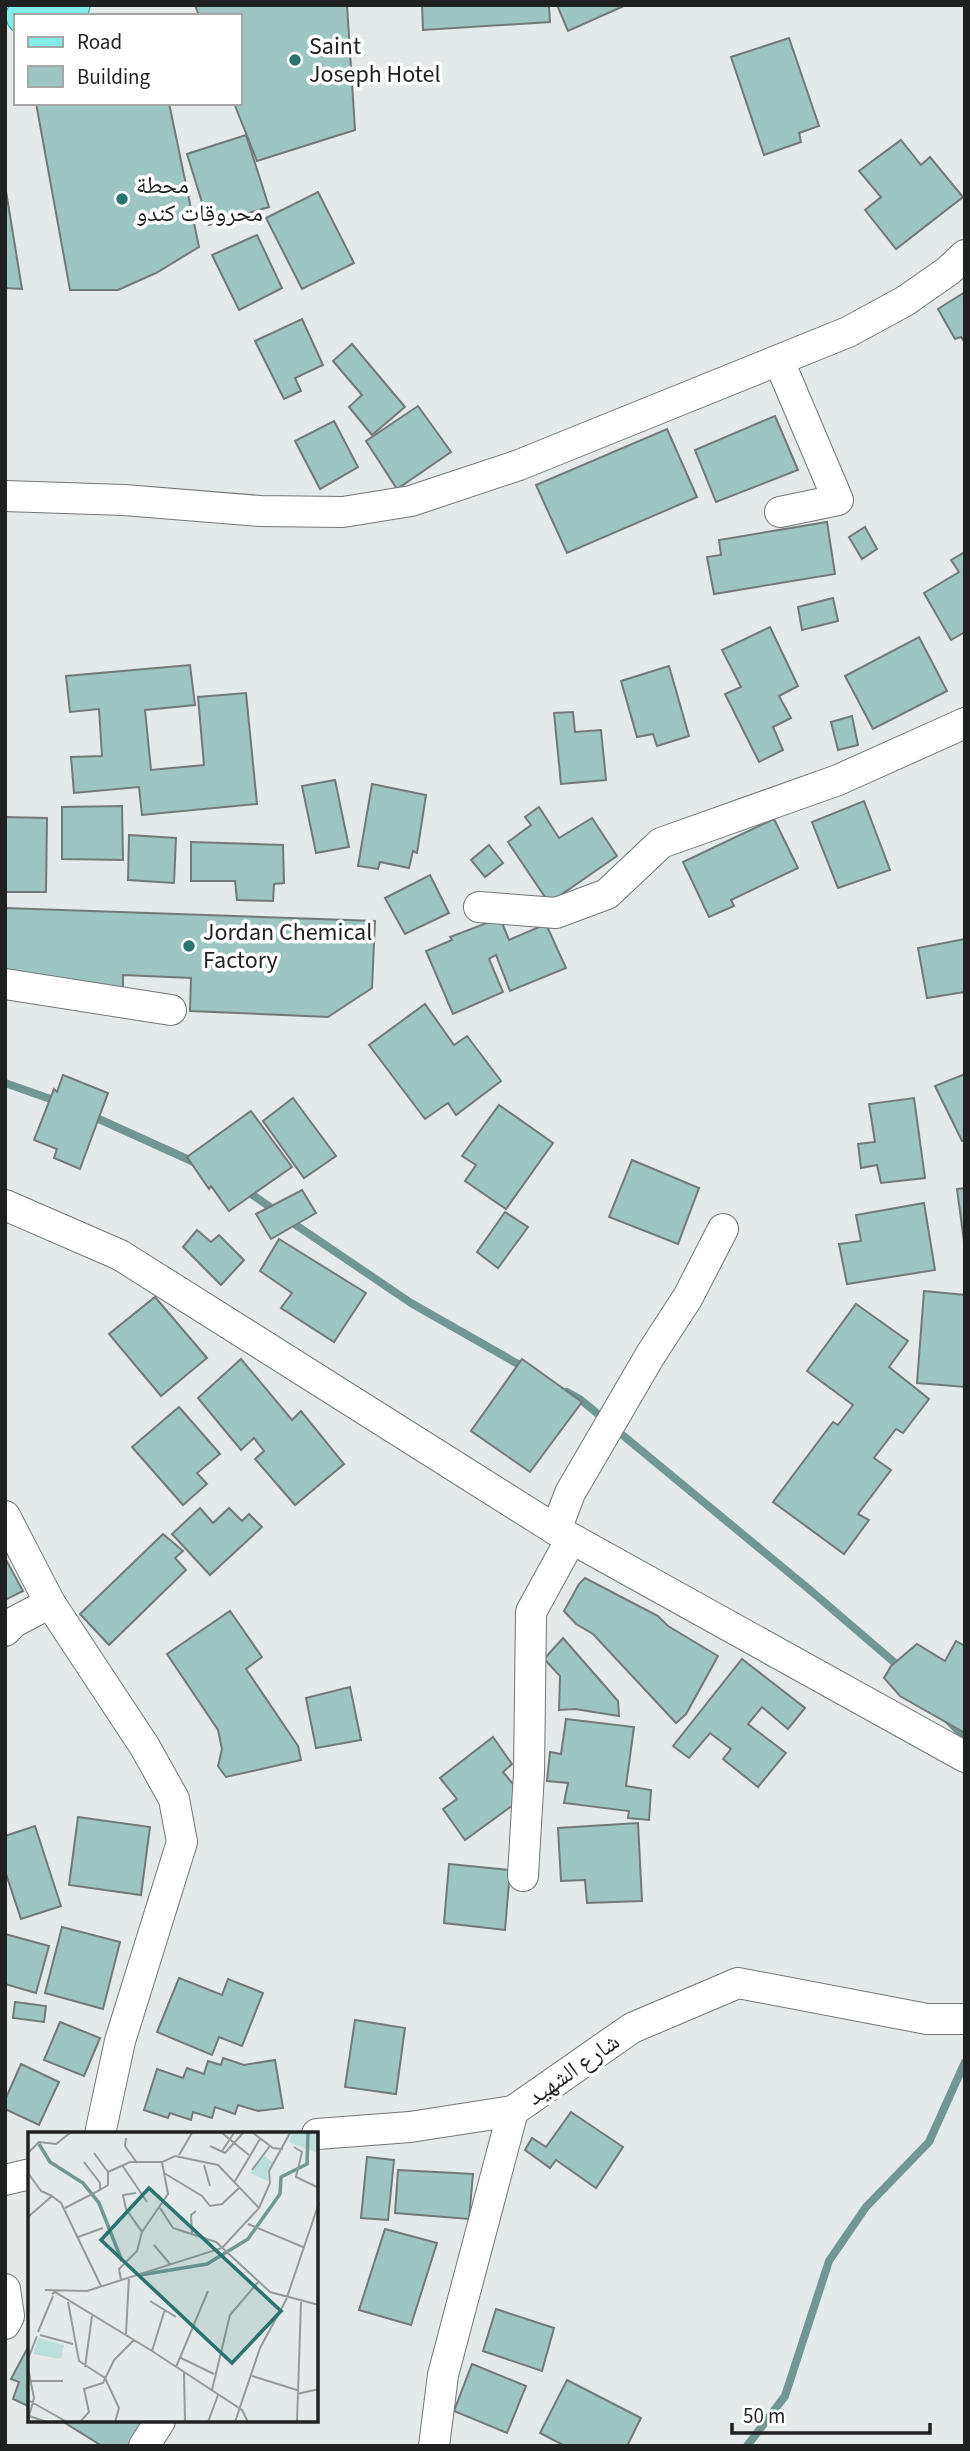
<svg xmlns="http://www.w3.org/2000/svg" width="970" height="2451" font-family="'Source Sans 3','Noto Naskh Arabic',sans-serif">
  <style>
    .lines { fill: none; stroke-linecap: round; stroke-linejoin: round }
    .stream { stroke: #709794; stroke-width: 8 }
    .building { fill: #9dc5c1; stroke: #737978; stroke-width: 2 }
    .minor-casing { stroke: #717676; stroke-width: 32 }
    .major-casing { stroke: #299c97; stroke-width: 39 }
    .minor { stroke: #fff; stroke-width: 30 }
    .major { stroke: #82ece6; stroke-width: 37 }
    .poi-dot { fill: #2a746f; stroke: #fff; stroke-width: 2.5 }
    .labels { text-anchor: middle; stroke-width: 7; stroke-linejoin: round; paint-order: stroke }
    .poi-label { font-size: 24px; fill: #1f2121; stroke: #fff; text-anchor: start }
    .street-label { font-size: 24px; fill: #1f2121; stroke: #fff }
    .inset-river { fill: none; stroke: #709794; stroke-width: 3.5 }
    .inset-road { fill: none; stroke: #959a99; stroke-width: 2 }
    .view { fill: #2a746f; fill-opacity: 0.15; stroke: #2a746f; stroke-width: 3.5 }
    .inset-edge { fill: none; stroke: #1f2121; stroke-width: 3.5 }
  </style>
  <rect width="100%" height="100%" fill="#e4eae9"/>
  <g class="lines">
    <!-- stream -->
    <g class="stream">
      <polyline points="5,1083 59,1102"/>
      <polyline points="90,1115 196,1163"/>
      <polyline points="244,1189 277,1212"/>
      <polyline points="287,1219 411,1303 525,1368"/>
      <polyline points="567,1392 581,1400 604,1419"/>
      <polyline points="614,1428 810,1590 902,1669"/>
      <polyline points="948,1720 965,1738"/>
      <polyline points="747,2446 785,2396 829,2261 866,2207 929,2142 965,2062"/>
    </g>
  </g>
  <!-- building -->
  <g class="building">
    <polygon points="195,5 347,5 355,130 257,161 234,103 240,103 240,16 199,16"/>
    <polygon points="422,5 552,5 549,6 550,22 423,30"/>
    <polygon points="557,5 626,5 568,31"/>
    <polygon points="789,38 819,126 799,133 801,142 764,155 731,57"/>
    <polygon points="36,103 169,103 199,247 156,273 118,290 70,290"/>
    <polygon points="246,135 269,207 209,225 187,154"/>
    <polygon points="901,140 921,165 930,157 963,197 896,249 865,210 881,197 859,171"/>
    <polygon points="5,185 22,289 5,288"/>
    <polygon points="318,192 354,263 302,289 266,218"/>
    <polygon points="257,235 282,288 239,310 212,255"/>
    <polygon points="965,292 965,343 961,337 955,339 938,309"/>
    <polygon points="302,319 323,365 295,378 301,391 284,399 255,341"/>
    <polygon points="352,344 405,407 372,435 349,407 362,395 333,361"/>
    <polygon points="418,406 451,452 397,489 366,441"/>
    <polygon points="775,416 798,470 716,502 695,450"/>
    <polygon points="334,421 358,467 320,489 295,441"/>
    <polygon points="667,429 697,497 567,553 536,485"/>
    <polygon points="827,522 835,574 714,594 707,557 721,555 719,540"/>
    <polygon points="865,527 877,549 862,559 849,537"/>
    <polygon points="965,552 965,632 951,640 924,593 959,572 951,560"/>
    <polygon points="833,598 838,621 802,630 798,607"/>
    <polygon points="770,627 798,686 779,696 791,718 773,727 783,750 759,762 725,694 741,687 722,650"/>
    <polygon points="919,637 947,691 873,729 845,676"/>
    <polygon points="190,665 195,705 145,710 151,770 204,765 198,697 246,693 257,804 142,815 139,787 74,793 71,757 102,756 99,709 70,712 66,676"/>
    <polygon points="669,666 689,736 657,746 653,734 637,737 621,681"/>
    <polygon points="573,712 575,732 601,730 606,780 561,784 554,713"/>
    <polygon points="852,716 858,745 838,750 831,722"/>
    <polygon points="335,780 349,847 316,853 302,786"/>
    <polygon points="372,784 426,795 417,853 413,851 409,868 380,862 378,869 358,866"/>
    <polygon points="864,801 890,870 838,888 812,822"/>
    <polygon points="122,806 123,860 62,859 62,807"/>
    <polygon points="539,807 559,838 592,818 617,856 549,903 508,842 531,825 525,817"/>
    <polygon points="5,817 47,818 46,892 5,892"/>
    <polygon points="774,819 798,868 731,900 734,906 709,917 683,862"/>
    <polygon points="129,835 176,838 174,883 128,880"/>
    <polygon points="191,842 283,845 284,883 274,884 273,901 237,900 235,881 191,881"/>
    <polygon points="489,845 503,863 485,877 471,860"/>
    <polygon points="430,875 449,913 405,934 385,898"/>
    <polygon points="5,908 375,921 372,988 328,1017 190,1011 191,978 123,975 123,988 5,972"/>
    <polygon points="500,918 509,940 546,924 566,968 510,991 496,955 489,959 503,992 453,1014 426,951 452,940 450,937"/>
    <polygon points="965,939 965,992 927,998 918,948"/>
    <polygon points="425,1004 454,1045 467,1036 501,1081 456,1115 448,1103 425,1119 369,1045"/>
    <polygon points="965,1074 965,1140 962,1141 935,1086"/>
    <polygon points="63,1075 108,1093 80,1169 54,1158 57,1149 34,1140 54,1089 57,1092"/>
    <polygon points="293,1098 336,1156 304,1178 263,1121"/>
    <polygon points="914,1098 925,1178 881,1183 877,1165 861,1168 858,1144 875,1142 869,1104"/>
    <polygon points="499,1105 553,1143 506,1209 465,1181 476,1165 462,1156"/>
    <polygon points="251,1111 292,1167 229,1211 211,1186 209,1189 187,1157"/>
    <polygon points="632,1160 699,1188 678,1244 609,1217"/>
    <polygon points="965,1188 965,1249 957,1189"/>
    <polygon points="302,1190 316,1213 271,1239 256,1214"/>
    <polygon points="924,1203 935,1270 847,1284 839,1244 861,1241 856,1215"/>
    <polygon points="505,1212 528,1227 498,1268 477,1252"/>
    <polygon points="197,1230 211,1242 219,1235 244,1260 221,1285 183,1247"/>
    <polygon points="279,1239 366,1293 334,1342 281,1308 292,1293 260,1271"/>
    <polygon points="924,1291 965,1295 965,1387 917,1383"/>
    <polygon points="155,1297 207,1358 161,1396 109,1334"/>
    <polygon points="856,1304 908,1341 889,1367 929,1399 903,1433 896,1429 874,1458 891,1470 858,1514 869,1520 844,1554 773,1502 833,1422 838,1425 853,1405 807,1371"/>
    <polygon points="241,1359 292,1420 301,1411 344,1464 295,1505 255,1459 264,1451 254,1438 241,1450 198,1398"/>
    <polygon points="522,1359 582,1402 530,1472 471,1431"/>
    <polygon points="179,1407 220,1454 197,1473 207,1484 183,1505 132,1447"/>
    <polygon points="200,1508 213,1523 229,1508 242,1521 249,1514 262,1527 210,1575 172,1534"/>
    <polygon points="163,1534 183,1551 175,1558 186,1570 109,1645 80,1614"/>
    <polygon points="5,1558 23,1591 5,1600"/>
    <polygon points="585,1578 658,1616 668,1626 718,1656 686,1714 676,1723 593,1634 576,1624 564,1611 579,1584"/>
    <polygon points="230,1611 262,1657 246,1669 298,1746 301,1760 226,1777 218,1766 222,1749 218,1730 167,1654"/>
    <polygon points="563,1638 618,1701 619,1716 575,1709 559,1710 560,1676 544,1659"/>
    <polygon points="956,1641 965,1646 965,1733 900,1696 884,1678 891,1666 917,1644 945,1661"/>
    <polygon points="742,1659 805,1708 788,1729 762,1707 748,1724 786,1753 758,1787 723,1759 731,1749 710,1733 689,1758 673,1746"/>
    <polygon points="350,1687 361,1740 316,1748 306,1698"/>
    <polygon points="566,1719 634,1727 626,1786 651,1790 649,1820 628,1818 629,1811 564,1803 568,1783 547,1781 550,1752 561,1754"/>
    <polygon points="493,1737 512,1764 503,1772 524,1797 465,1840 443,1809 457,1799 440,1778"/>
    <polygon points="78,1817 150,1827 141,1895 69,1885"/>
    <polygon points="638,1823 642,1901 587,1903 585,1880 561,1881 558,1828"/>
    <polygon points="35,1826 61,1906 21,1919 5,1871 5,1836"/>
    <polygon points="449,1864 510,1870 505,1930 444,1923"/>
    <polygon points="62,1927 120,1942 103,2009 45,1993"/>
    <polygon points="5,1934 49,1946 36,1993 5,1984"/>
    <polygon points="179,1978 222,1995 228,1979 263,1993 242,2046 219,2037 212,2055 157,2032"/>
    <polygon points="15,2002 46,2006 44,2022 13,2018"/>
    <polygon points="355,2020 405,2028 396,2094 345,2087"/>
    <polygon points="60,2022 100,2038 84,2076 44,2060"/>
    <polygon points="223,2058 244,2065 275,2060 283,2108 258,2111 238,2105 235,2114 215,2107 212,2118 193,2112 191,2120 170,2113 168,2118 144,2110 157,2069 183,2078 187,2068 204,2074 208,2061 221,2065"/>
    <polygon points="21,2064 59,2082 39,2125 5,2109 5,2100"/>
    <polygon points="571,2112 623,2147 596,2188 556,2160 550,2168 525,2150 532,2138 546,2147"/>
    <polygon points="367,2157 394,2160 388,2220 361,2218"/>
    <polygon points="398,2170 473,2174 469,2219 395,2213"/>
    <polygon points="385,2229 437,2243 411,2325 359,2310"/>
    <polygon points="496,2309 554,2328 542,2371 483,2351"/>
    <polygon points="28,2347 30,2348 30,2407 13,2399 19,2382 11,2379"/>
    <polygon points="472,2364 526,2386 507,2433 454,2411"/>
    <polygon points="567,2380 641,2418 627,2446 565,2446 540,2433"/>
    <polygon points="62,2421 146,2421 131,2446 102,2446"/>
  </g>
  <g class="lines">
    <!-- minor casing -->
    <g class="minor-casing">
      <g id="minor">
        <polyline points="779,361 838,500 780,512"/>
        <polyline points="5,496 124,500 260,511 343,512 411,501 519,465 848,332 905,301 948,271 965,255"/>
        <polyline points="479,907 556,913 607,894 661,843 838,780 965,723"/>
        <polyline points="5,984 171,1010"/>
        <polyline points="5,1205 120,1255 556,1530 965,1757"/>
        <polyline points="5,1516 50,1603 145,1747 174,1799 182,1842 120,2041 100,2134"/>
        <polyline points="556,1530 570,1493 651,1354 688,1297 723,1229"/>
        <polyline points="5,1631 14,1622 50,1603"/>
        <polyline points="523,1876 529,1773 531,1612 571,1539"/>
        <polyline points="317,2134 410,2127 513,2111"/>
        <polyline points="5,2180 30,2174"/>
        <polyline points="5,2289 9,2316 5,2324"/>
        <polyline points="144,2446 160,2421"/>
        <polyline points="434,2446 443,2375 513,2111 632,2028 738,1983 927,2019 965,2019"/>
      </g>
    </g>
    <!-- major casing -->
    <g class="major-casing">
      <polyline id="major" points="25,16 71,5"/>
    </g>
    <!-- minor -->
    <use href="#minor" class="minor"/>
    <!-- major -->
    <use href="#major" class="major"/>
  </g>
  <!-- markers -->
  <g class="poi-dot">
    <circle cx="295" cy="60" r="7"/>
    <circle cx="122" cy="199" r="7"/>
    <circle cx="189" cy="946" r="7"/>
  </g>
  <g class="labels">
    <!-- poi labels -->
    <g class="poi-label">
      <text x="309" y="54">Saint<tspan x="309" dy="28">Joseph Hotel</tspan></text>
      <text x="136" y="193">محطة<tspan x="136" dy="28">محروقات كندو</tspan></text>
      <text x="203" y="940">Jordan Chemical<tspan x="203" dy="28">Factory</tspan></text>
    </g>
    <!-- street labels -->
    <g class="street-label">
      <text transform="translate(573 2069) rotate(-35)" y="8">شارع الشهيد</text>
    </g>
  </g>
  <!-- overview -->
  <g transform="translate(28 2132)">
    <rect width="290" height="290" fill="#e4eae9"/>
    <path d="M264,1H290L289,21L261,10ZM236,24L246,31L239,41L240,49L222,41ZM10,206L36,213L33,227L5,222Z" fill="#bbdfdb"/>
    <path class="inset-river" d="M11,12L22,30L55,51L71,71L94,129M112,143L179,132L220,107L252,62L253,45L279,32L280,1"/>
    <path class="inset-road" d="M194,1L221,23M225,1L245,16L255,17M98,6L97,14L109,31M182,14L197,21L215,1M266,15L274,20L268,45L291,56M194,19L206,1M0,21L11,10L28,12L42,1M66,21L80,40V53L72,58M151,23L164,1M94,33L119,70M176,33L182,54M224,38L242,14M80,40L102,30H134M0,41L13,59L24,64M136,41L174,64L182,74L194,72L212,55M207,49L232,7M37,76L72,58V51L56,30M132,76L145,96L188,110L242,160L291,173M0,85L24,64L33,71L73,154M220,92L275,115M114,100L140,62L134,30L147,24L190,33L231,76M164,101L163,83L168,79M50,105L75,96M126,113L142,132M93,148L91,137L109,119L114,100L98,77L95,63L108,61M17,158L59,159L194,116L231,76L242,51L241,39L262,1M24,162L27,160L124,219L214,278L220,290M122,169L148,185M40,170L51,229L77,246L91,276L87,290M10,200L25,164M98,202L101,145M12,203L45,212M124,219L137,177M153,226L186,242M0,227L9,204M57,235L64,184M148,235L180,159M0,236L6,266L1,284M156,241L157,290M224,244L269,258M3,249H35M184,258L202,183L231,149M269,262L291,257M0,268L39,290M1,290V284L19,290M52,290L61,280L56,257L75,251L86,228L106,208M180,290L190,263M207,290L232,216L258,168L291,71M269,290L273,170"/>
    <path class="view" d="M121,56L253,179L204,231L73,108Z"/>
    <rect width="290" height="290" class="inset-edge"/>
  </g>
  <!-- border -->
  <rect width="970" height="2451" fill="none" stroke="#1f2121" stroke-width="14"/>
  <!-- legend -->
  <rect x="14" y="14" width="228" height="91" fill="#ffffff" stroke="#a5a6a6" stroke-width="2"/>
  <rect x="28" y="37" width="35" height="10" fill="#82ece6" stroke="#a5a6a6" stroke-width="2"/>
  <text x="77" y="49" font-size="21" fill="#1f2121">Road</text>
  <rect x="28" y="66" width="35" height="21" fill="#9dc5c1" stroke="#a5a6a6" stroke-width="2"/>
  <text x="77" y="84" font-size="21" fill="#1f2121">Building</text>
  <!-- scale -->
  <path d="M732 2423v10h198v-10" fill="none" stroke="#1f2121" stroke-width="3.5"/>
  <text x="743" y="2423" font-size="21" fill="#1f2121" stroke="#ffffff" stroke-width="5" paint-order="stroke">50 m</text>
</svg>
